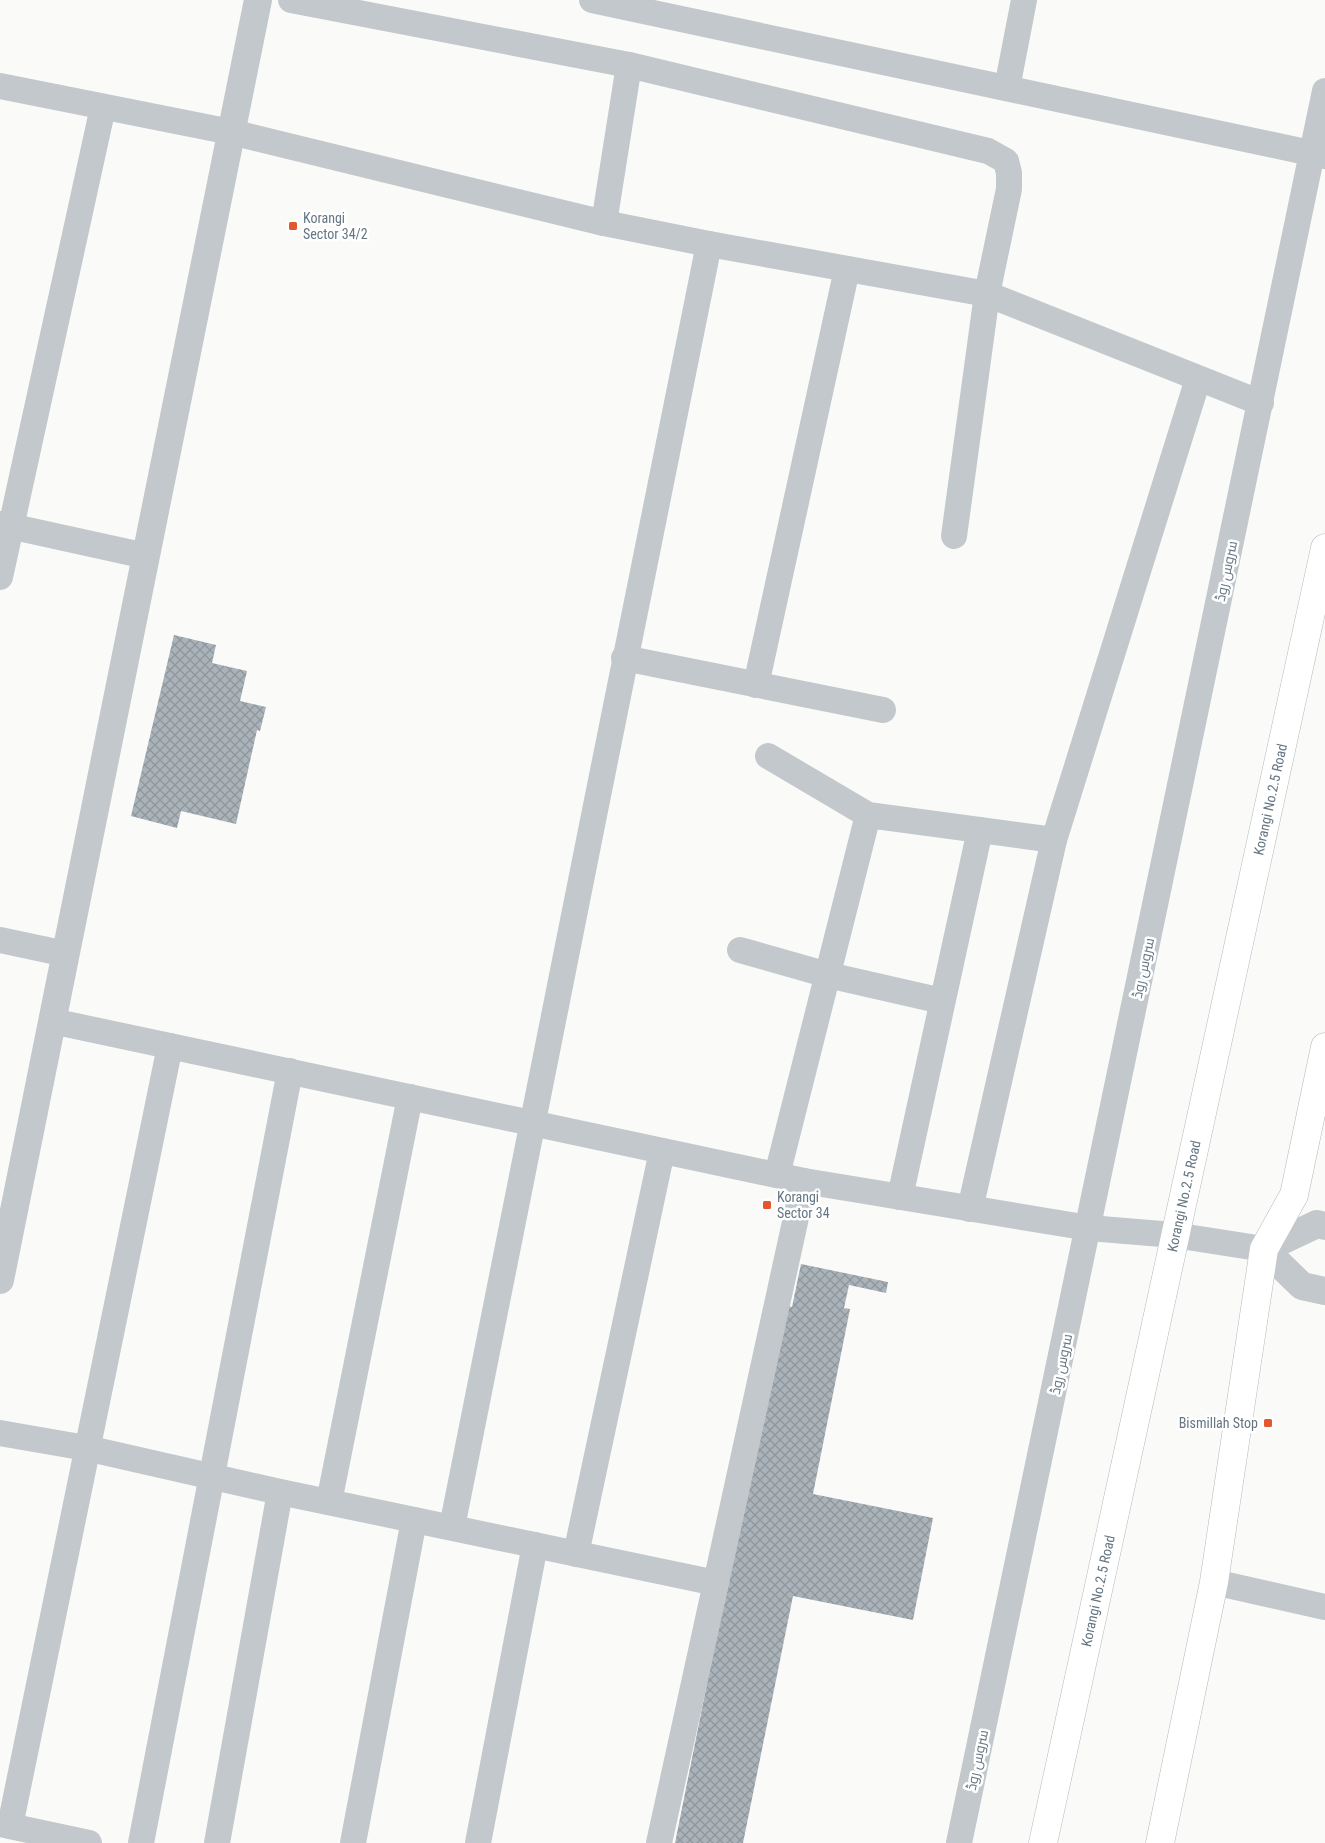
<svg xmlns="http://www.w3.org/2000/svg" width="1325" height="1843" font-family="'Roboto Condensed',Cairo,sans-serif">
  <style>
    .building { fill: url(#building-cross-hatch) }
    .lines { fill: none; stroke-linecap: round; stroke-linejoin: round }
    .secondary-casing { stroke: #b3babf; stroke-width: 29 }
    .minor { stroke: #c3c8cc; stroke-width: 26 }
    .tertiary { stroke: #c3c8cc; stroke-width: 28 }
    .secondary { stroke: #fff; stroke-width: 28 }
    .poi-dot { fill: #e4572e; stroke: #fff; stroke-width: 2 }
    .labels { text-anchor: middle; stroke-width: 5; stroke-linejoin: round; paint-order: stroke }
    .poi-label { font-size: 14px; fill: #657683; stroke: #fff; text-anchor: start }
    .street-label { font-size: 14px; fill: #657683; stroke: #fff }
  </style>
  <defs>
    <pattern id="building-cross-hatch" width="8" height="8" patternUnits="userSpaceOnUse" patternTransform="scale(1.25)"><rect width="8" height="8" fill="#aab3b9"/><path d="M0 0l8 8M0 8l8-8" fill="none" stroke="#8e969c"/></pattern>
  </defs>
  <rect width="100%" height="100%" fill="#fafaf8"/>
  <!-- building -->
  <g class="building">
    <polygon points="174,635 216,645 212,663 247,671 240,701 266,707 260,731 257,730 236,824 181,811 177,828 131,816"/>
    <polygon points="801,1264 888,1282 886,1293 849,1285 844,1308 850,1309 813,1494 933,1518 913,1620 793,1596 743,1843 675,1843 783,1305 792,1307"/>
  </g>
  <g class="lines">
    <!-- secondary casing -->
    <g class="secondary-casing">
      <g id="secondary">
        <path id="s1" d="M1043,1843L1325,548"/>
        <polyline points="1160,1843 1214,1582 1264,1249 1294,1195 1325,1047"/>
      </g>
    </g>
    <!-- minor -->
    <g class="minor">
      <polyline points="291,0 629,65 988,151 1006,161 1009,173 1009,189 987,294 954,536"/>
      <polyline points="592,0 1325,156"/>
      <polyline points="0,86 231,132 604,223 709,244 987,294 1261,403"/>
      <polyline points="1007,88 1024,0"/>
      <polyline points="604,223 629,65"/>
      <polyline points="0,524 146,556"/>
      <polyline points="0,577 103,107"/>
      <polyline points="624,658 883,710"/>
      <polyline points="756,685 847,269"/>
      <polyline points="768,756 868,815 1054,840"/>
      <polyline points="0,940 66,954"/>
      <polyline points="740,950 828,975 942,1001"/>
      <polyline points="52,1021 804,1181 1089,1228 1174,1235 1264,1249"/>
      <polyline points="777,1175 868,815"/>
      <polyline points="900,1197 980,830"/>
      <polyline points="970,1209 1054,840 1198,379"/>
      <polyline points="0,1433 86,1448 280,1492 716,1583"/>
      <polyline points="329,1502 410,1097"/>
      <path d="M452,1527C539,1100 621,671 709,244"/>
      <polyline points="576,1554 662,1151"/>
      <polyline points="1214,1582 1325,1607"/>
      <polyline points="0,1824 89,1843"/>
      <polyline points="10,1826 170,1046"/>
      <polyline points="141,1843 290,1071"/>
      <polyline points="217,1843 280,1492"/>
      <polyline points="353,1843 414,1520"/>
      <polyline points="478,1843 535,1545"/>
      <polyline points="659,1843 804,1181"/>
      <polyline points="959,1843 1325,91"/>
    </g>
    <!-- tertiary -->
    <g class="tertiary">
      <polyline points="1325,1226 1317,1224 1264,1249 1302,1286 1325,1291"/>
      <polyline points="0,1280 258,0"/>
    </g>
    <!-- secondary -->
    <use href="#secondary" class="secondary"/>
  </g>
  <!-- markers -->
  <g class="poi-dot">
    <rect x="288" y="221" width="10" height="10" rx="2.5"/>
    <rect x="762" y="1200" width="10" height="10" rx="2.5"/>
    <rect x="1263" y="1418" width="10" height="10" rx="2.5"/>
  </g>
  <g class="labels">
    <!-- poi labels -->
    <g class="poi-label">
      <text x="303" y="223">Korangi<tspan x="303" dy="16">Sector 34/2</tspan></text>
      <text x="777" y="1202">Korangi<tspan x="777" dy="16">Sector 34</tspan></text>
      <text x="1258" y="1428" text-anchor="end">Bismillah Stop</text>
    </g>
    <!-- street labels -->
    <g class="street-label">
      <text transform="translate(1226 571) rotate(-78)" y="5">سروس روڈ</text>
      <text dy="5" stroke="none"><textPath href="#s1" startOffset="1068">Korangi No.2.5 Road</textPath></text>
      <text transform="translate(1143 968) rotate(-78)" y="5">سروس روڈ</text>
      <text dy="5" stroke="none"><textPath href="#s1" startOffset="662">Korangi No.2.5 Road</textPath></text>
      <text transform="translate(1061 1364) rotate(-78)" y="5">سروس روڈ</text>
      <text dy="5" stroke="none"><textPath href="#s1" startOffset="258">Korangi No.2.5 Road</textPath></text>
      <text transform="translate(977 1760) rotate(-78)" y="5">سروس روڈ</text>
    </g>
  </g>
</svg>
